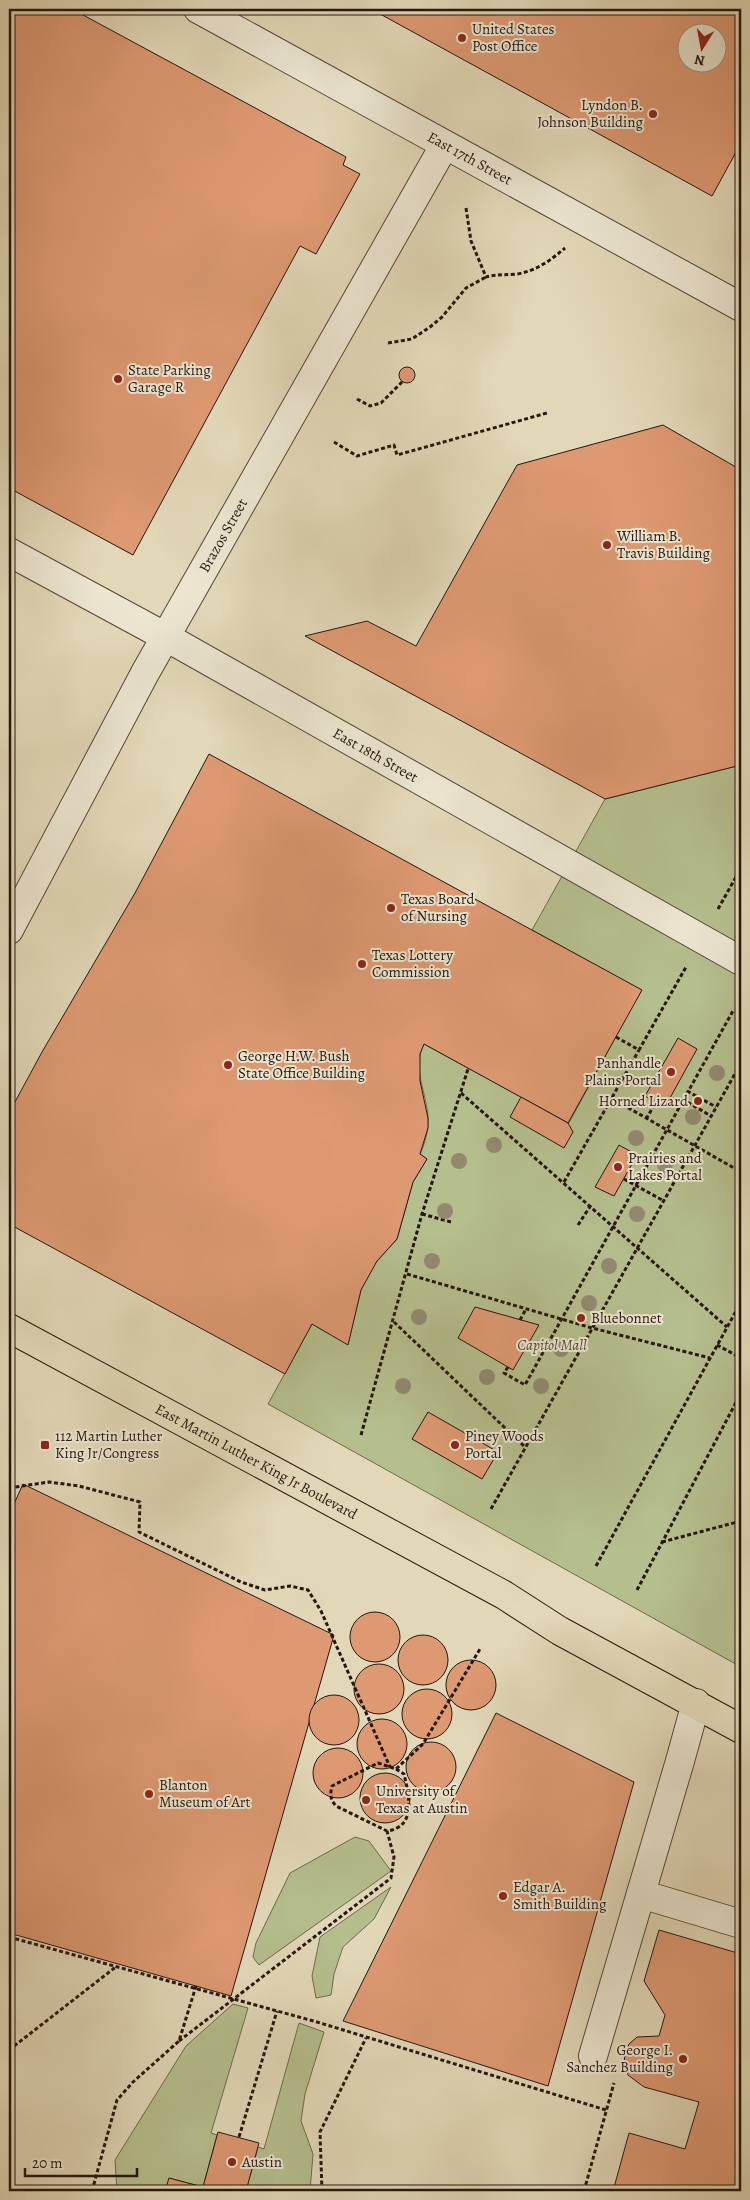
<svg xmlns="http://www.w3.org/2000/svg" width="750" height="2200" font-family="Alegreya,serif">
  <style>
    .green { fill: #b5be8d; stroke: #6e6a4e }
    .building { fill: #dd9972; stroke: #26160e; fill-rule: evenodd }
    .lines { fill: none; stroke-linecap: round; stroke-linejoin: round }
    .minor-casing { stroke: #554638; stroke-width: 30 }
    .major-casing { stroke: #26160e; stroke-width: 30 }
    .path { stroke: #26160e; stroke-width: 3; stroke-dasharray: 4 2.5; stroke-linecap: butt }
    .minor { stroke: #ece6d1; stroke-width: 28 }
    .major { stroke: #e2d8b8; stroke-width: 28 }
    .tree { fill: #92896f }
    .poi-dot { fill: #8f2418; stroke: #ece6d1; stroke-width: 2 }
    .labels { text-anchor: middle; stroke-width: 4; stroke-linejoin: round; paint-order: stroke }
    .poi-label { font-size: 15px; fill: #26160e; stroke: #ece6d1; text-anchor: start }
    .street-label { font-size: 15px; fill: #26160e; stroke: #ece6d1 }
    .park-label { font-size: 15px; font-style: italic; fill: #514834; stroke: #ece6d1 }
  </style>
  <rect width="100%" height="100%" fill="#e2d8b8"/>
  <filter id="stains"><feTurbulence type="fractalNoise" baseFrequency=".004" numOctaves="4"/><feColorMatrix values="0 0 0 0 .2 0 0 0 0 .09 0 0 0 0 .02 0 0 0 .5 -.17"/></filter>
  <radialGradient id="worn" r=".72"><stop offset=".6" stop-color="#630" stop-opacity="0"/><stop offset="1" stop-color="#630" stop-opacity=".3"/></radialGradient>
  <!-- green -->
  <g class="green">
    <path d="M741,765V1667L268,1404L312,1324L348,1344L361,1290L372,1267L397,1239L413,1182L427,1159L420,1154C425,1143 428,1133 428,1120C428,1094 411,1069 424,1044L569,1123L641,990L532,930L605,799Z"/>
    <polygon points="355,1837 369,1841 391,1871 259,1965 253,1957 256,1943 290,1873"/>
    <polygon points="391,1887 374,1919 343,1947 334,1974 331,1995 316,1998 312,1976 320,1937"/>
    <polygon points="233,2004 248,2008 211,2133 217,2135 203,2187 169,2178 166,2191 117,2191 115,2160 186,2046"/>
    <polygon points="299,2023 324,2032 305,2094 301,2121 313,2154 310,2191 246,2191 258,2147 264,2149"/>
  </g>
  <!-- building -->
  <g class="building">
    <polygon points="9,9 72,9 346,157 343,165 360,174 316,254 300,246 133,555 9,488"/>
    <path d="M371,9H729L741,16V143L712,196ZM688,32H718V62H688Z"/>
    <circle cx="407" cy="375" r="8"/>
    <polygon points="663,425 741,470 741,765 605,799 305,636 367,621 416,646 517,465"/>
    <polygon points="209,754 642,990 568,1123 424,1044 420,1054 420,1081 428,1118 428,1128 420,1154 427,1159 413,1182 397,1239 377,1261 361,1290 348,1345 312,1324 285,1374 9,1224 9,1113 42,1052 135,893"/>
    <polygon points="678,1038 697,1049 665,1107 645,1096"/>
    <polygon points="521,1097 568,1123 573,1132 564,1148 510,1117"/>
    <polygon points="619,1145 637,1155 614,1196 595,1187"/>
    <polygon points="475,1307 539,1325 513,1370 458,1338"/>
    <polygon points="428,1412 498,1452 482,1479 412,1439"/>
    <polygon points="23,1484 334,1635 231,1996 9,1933 9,1515"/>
    <circle cx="375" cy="1637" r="25"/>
    <circle cx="423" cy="1660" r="25"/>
    <circle cx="471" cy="1685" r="25"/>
    <circle cx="379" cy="1689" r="25"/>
    <circle cx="427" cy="1714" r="25"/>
    <circle cx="334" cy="1720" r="25"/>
    <polygon points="496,1713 634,1782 548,2086 343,2021"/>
    <circle cx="382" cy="1744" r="25"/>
    <circle cx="431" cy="1767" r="25"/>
    <circle cx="338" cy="1773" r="25"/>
    <circle cx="385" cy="1798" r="25"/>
    <polygon points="659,1930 741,1954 741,2191 613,2191 629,2133 685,2149 699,2102 644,2087 628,2075 624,2064 625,2054 629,2044 637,2037 659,2036 665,2015 644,1981"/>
    <polygon points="218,2132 259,2143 246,2191 165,2191 169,2178 203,2187"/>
  </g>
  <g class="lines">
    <!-- minor casing -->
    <g class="minor-casing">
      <g id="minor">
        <path id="s1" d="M198,9L741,307"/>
        <path id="s2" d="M9,552L166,637L741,961"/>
        <path id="s3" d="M9,930L145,673L444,146"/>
        <polyline points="641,1894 741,1924"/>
        <polyline points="593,2056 680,1761 696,1703"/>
      </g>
    </g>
    <!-- major casing -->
    <g class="major-casing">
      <g id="major">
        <path id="s4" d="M9,1328L504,1595L560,1631L741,1729"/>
      </g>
    </g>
    <!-- path -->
    <g class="path">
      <path d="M466,208L471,241L486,277C497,274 506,275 517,274C536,271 551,260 565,248"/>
      <polyline points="388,343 412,339 430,327 442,317 466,288 486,277"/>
      <polyline points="357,399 370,406 381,403 403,381"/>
      <polyline points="334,442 357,456 394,445 397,455 547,413"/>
      <polyline points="718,909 741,868"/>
      <polyline points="616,1037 639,1050 686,967"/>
      <polyline points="687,1091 716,1107"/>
      <polyline points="461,1093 727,1327"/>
      <polyline points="611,1098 741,1172"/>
      <polyline points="682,1099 711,1116"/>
      <polyline points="646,1119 656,1102"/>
      <polyline points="624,1179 664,1201"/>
      <polyline points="564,1182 639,1050"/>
      <polyline points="422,1214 451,1222"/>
      <polyline points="578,1225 591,1205"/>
      <polyline points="407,1274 592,1328 710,1358"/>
      <polyline points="520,1320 526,1309"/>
      <polyline points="394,1322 525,1447"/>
      <polyline points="717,1345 741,1358"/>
      <polyline points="508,1367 504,1373 525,1385 734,1009"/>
      <polyline points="361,1435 422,1214 468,1069"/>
      <polyline points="9,1488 49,1482 79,1486 140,1502 139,1532 241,1582 265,1590 290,1586 308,1590 321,1611 390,1767"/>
      <polyline points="491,1509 741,1063"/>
      <polyline points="662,1542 741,1521"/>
      <polyline points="596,1566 741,1302"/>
      <polyline points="637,1590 741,1393"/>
      <path d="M396,1769L404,1774C409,1795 417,1827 387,1831L336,1806C330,1799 330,1795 332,1786L378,1763L396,1769L423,1744L480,1649"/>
      <polyline points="9,1937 317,2022 606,2110"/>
      <polyline points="179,2041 391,1878 394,1857 387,1831"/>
      <polyline points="9,2050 117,1966"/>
      <polyline points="239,2137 277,2011"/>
      <polyline points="92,2191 117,2100 133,2082 179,2041 196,1986"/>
      <polyline points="322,2191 320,2132 366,2038"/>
      <polyline points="584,2191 614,2083"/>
    </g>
    <!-- minor -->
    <use href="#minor" class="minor"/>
    <!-- major -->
    <use href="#major" class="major"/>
  </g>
  <!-- trees -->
  <g class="tree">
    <circle cx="717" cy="1073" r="8"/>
    <circle cx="693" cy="1117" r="8"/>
    <circle cx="636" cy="1138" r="8"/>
    <circle cx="494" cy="1145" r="8"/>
    <circle cx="459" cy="1161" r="8"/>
    <circle cx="665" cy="1165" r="8"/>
    <circle cx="445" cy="1211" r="8"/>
    <circle cx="637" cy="1214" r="8"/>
    <circle cx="432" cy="1261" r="8"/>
    <circle cx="609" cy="1266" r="8"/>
    <circle cx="589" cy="1303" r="8"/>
    <circle cx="419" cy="1317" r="8"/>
    <circle cx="561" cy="1349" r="8"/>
    <circle cx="487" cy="1377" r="8"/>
    <circle cx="403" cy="1386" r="8"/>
    <circle cx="541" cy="1386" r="8"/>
  </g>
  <!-- markers -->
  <g class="poi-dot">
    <circle cx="462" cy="38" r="5"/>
    <circle cx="653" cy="114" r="5"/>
    <circle cx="118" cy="379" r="5"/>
    <circle cx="607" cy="545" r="5"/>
    <circle cx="391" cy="908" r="5"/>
    <circle cx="362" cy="964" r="5"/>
    <circle cx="228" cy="1065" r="5"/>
    <circle cx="671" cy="1072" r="5"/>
    <circle cx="698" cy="1101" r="5"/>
    <circle cx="618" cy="1167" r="5"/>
    <circle cx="581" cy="1318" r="5"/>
    <rect x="40" y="1440" width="10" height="10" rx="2.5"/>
    <circle cx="455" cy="1445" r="5"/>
    <circle cx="149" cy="1794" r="5"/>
    <circle cx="366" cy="1800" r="5"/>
    <circle cx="503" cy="1896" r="5"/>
    <circle cx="683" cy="2059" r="5"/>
    <circle cx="232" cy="2162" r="5"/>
  </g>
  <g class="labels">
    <!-- poi labels -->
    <g class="poi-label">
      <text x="472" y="34">United States<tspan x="472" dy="17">Post Office</tspan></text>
      <text x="643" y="110" text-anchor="end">Lyndon B.<tspan x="643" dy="17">Johnson Building</tspan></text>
      <text x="128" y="375">State Parking<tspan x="128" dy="17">Garage R</tspan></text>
      <text x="617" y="541">William B.<tspan x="617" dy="17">Travis Building</tspan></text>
      <text x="401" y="904">Texas Board<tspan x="401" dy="17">of Nursing</tspan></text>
      <text x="372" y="960">Texas Lottery<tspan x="372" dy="17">Commission</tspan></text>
      <text x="238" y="1061">George H.W. Bush<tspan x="238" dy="17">State Office Building</tspan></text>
      <text x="661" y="1068" text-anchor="end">Panhandle<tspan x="661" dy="17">Plains Portal</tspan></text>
      <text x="688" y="1106" text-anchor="end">Horned Lizard</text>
      <text x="628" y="1163">Prairies and<tspan x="628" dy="17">Lakes Portal</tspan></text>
      <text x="591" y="1323">Bluebonnet</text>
      <text x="55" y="1441">112 Martin Luther<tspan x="55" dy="17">King Jr/Congress</tspan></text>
      <text x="465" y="1441">Piney Woods<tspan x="465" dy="17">Portal</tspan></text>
      <text x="159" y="1790">Blanton<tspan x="159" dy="17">Museum of Art</tspan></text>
      <text x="376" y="1796">University of<tspan x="376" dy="17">Texas at Austin</tspan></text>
      <text x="513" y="1892">Edgar A.<tspan x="513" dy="17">Smith Building</tspan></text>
      <text x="673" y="2055" text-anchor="end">George I.<tspan x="673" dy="17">Sanchez Building</tspan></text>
      <text x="242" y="2167">Austin</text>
    </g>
    <!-- street labels -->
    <g class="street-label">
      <text dy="5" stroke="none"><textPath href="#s1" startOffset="310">East 17th Street</textPath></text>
      <text dy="5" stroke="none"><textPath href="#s3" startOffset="449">Brazos Street</textPath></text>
      <text dy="5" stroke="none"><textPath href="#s2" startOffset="419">East 18th Street</textPath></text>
      <text dy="5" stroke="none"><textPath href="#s4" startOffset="281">East Martin Luther King Jr Boulevard</textPath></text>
    </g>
    <!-- park labels -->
    <g class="park-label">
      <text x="552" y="1350">Capitol Mall</text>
    </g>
  </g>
  <!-- margin -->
  <rect width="750" height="2200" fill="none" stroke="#e2d8b8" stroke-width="30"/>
  <rect x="10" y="10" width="730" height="2180" fill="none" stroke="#26160e" stroke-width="2.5"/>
  <rect x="15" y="15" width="720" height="2170" fill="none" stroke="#26160e"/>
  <!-- north arrow -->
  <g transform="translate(702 48) rotate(191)"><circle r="24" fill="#ece6d1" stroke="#9d9383"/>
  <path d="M0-4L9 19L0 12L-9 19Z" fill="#8f2418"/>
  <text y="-8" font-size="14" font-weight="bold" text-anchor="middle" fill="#26160e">N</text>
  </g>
  <!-- scale -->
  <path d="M25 2168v8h112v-8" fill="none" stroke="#26160e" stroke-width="2.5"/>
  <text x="32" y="2168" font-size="15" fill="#26160e" stroke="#ece6d1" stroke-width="4" paint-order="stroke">20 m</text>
  <rect width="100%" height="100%" filter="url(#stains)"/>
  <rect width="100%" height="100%" fill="url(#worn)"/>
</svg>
